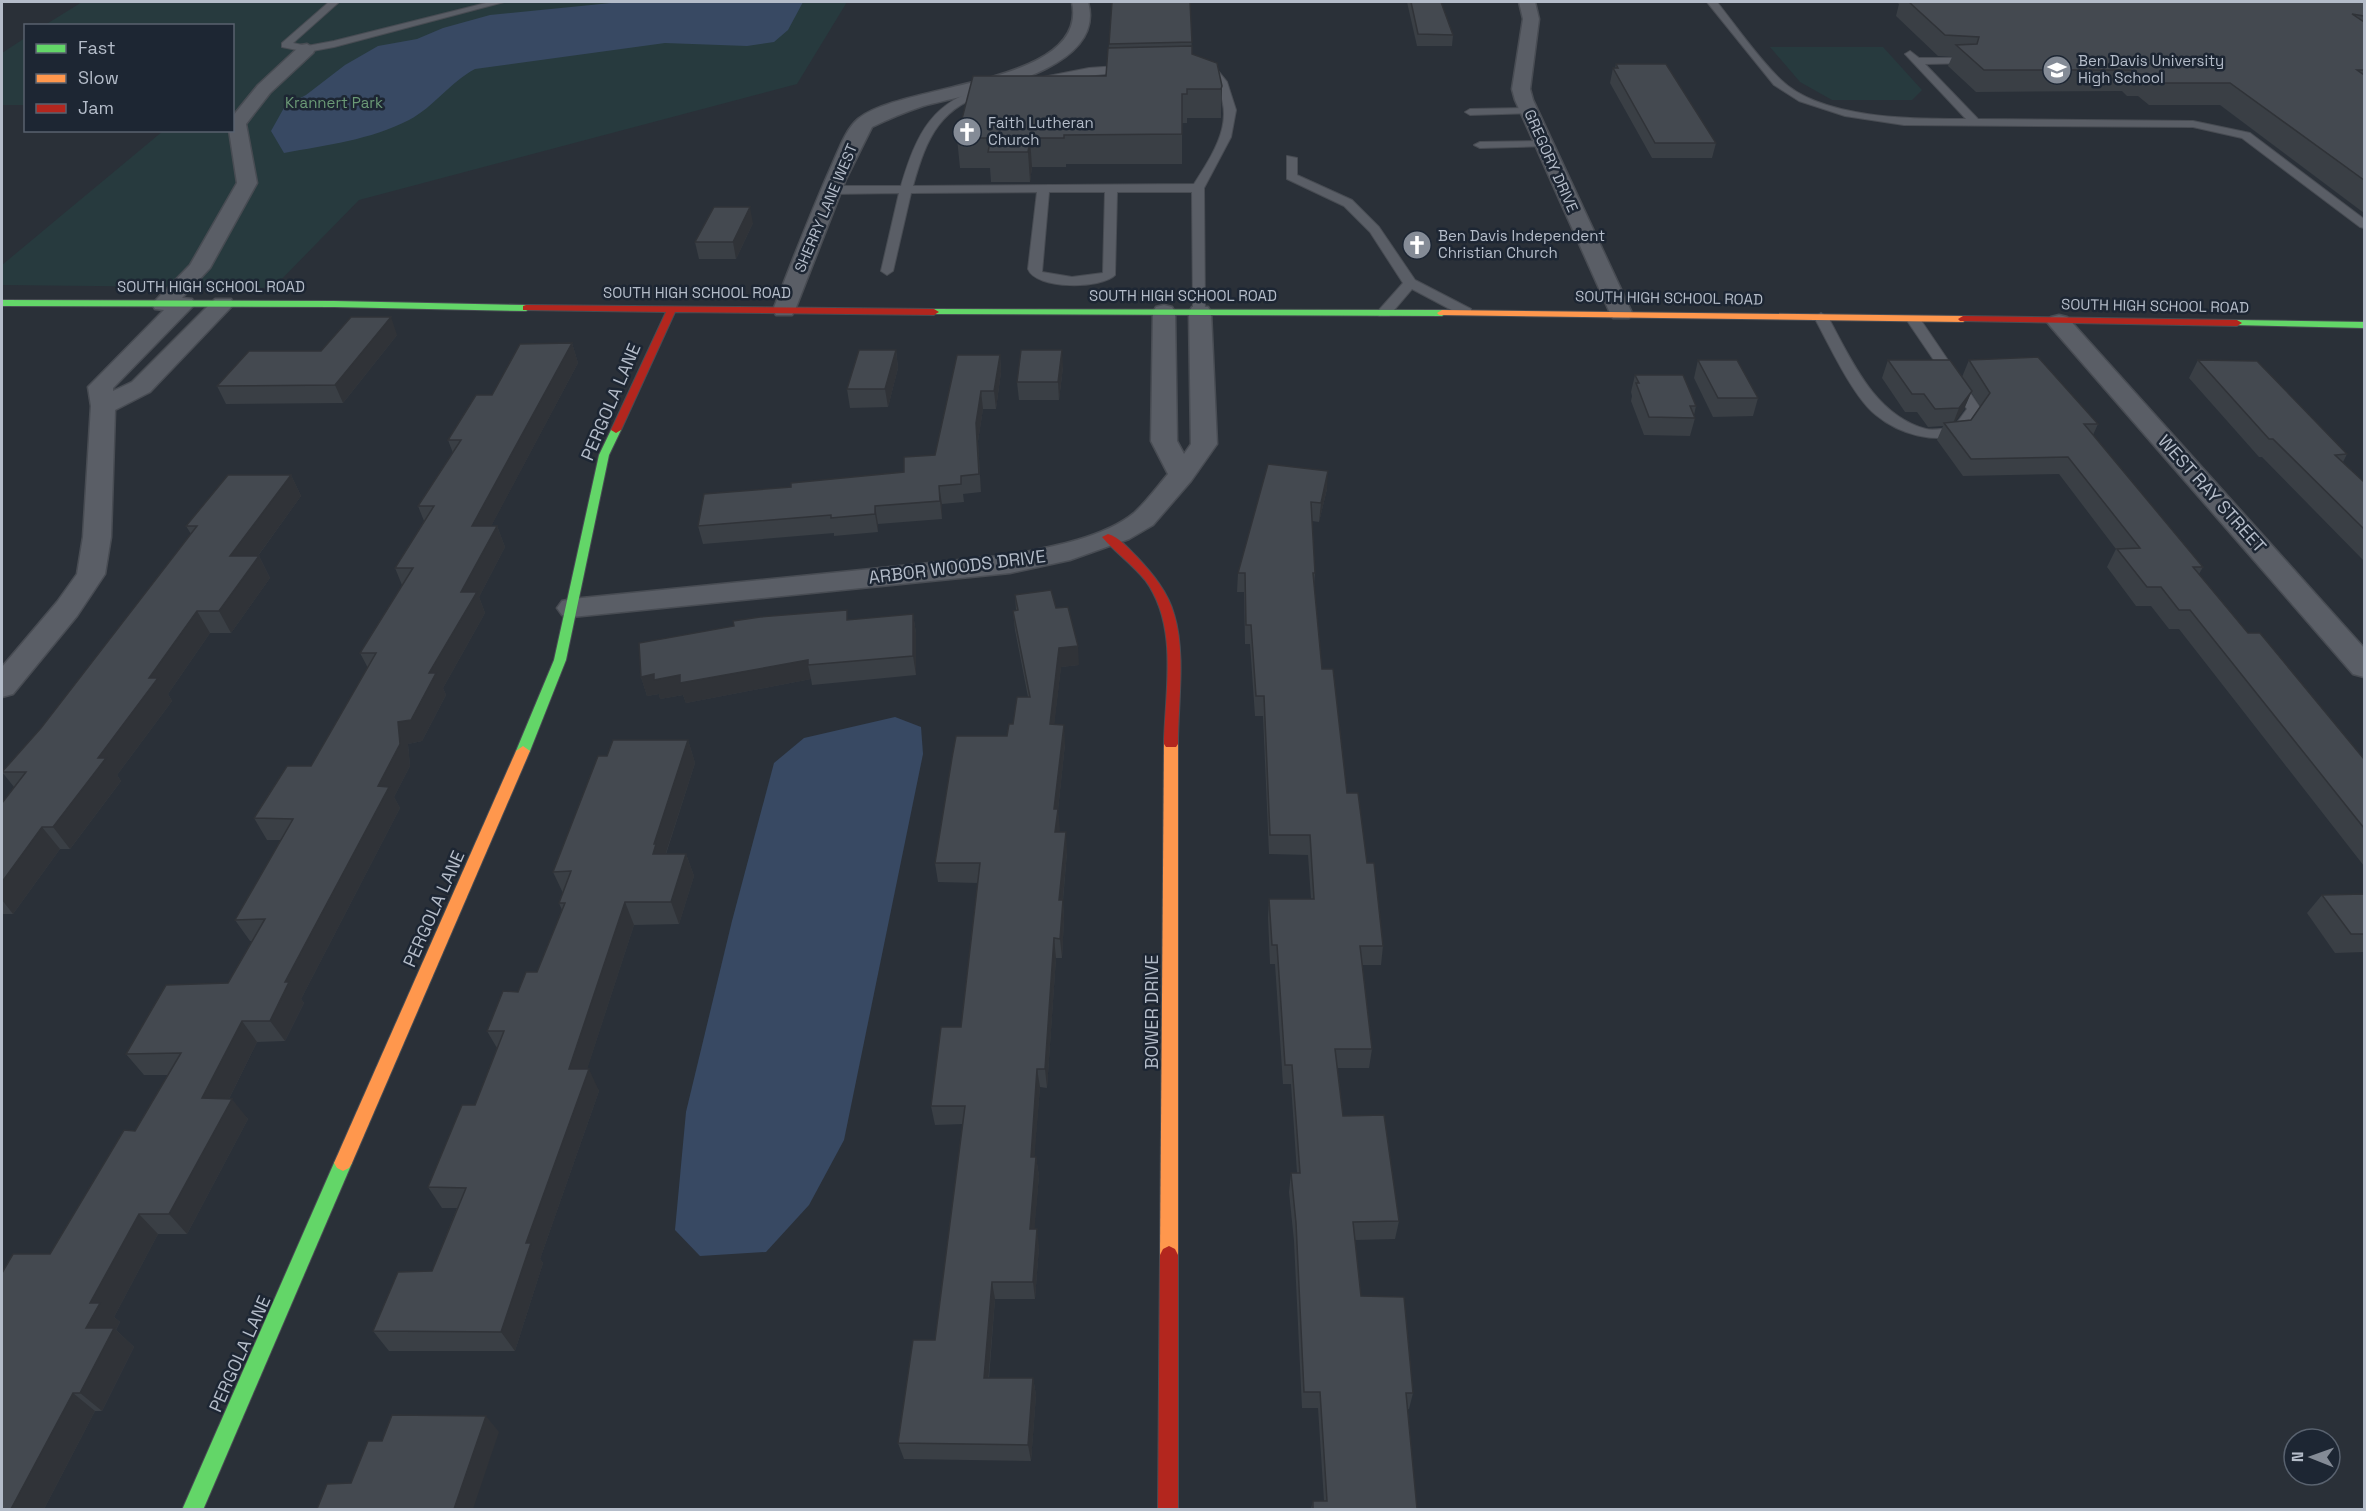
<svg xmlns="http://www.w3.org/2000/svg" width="2366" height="1511" font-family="'Space Grotesk',sans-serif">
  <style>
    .green { fill: #273a3e }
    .water { fill: #384963 }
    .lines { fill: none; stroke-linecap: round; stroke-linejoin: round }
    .lane-casing { stroke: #484c53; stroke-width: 2 }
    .street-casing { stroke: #484c53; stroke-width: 3 }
    .fast-casing { stroke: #484c53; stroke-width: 2 }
    .slow-casing { stroke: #484c53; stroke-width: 2 }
    .jam-casing { stroke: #484c53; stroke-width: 2 }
    .lane { fill: #5a5e66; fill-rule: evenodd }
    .street { fill: #5a5e66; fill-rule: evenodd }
    .fast { fill: #63d668; fill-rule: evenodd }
    .slow { fill: #ff974d; fill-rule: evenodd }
    .jam { fill: #b3261e; fill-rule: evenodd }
    .wall { fill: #3a3f45; fill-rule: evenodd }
    .shaded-wall { fill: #303338 }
    .building { fill: #444950; stroke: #303338; stroke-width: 1.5 }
    .labels { text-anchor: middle; stroke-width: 5; stroke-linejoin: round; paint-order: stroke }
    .far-poi-label { font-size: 15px; fill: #b4bcc9; stroke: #1d2633; text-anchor: start }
    .far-park-label { font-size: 15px; fill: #6b9a76; stroke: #1d2633 }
    .far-street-label { font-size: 15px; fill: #b4bcc9; stroke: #1d2633 }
    .street-label { font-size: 18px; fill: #b4bcc9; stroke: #1d2633 }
  </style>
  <rect width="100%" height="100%" fill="#2a3038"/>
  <!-- green -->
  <g class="green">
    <polygon points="82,2 847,2 797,84 359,200 273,288 2,285 2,265 163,131 232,130 232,26 45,25"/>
    <polygon points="25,38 25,105 2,105 2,53"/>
    <polygon points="1770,47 1883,47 1922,90 1912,100 1832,100 1800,82"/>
  </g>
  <!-- water -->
  <g class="water">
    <path d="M621,2H803L788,30L774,42L747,46L665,43L475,69C450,82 434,107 409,120C370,140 327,145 284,153L271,131L285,106L306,95L345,65L378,46L417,39L443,28L490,15Z"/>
    <polygon points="895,717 921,727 923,754 844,1140 809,1205 766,1252 700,1256 675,1230 686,1112 732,921 774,763 804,738"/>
  </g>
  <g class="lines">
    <!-- lane casing -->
    <g class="lane-casing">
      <g id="lane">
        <polygon points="329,2 339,2 293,43 307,46 334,41 490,2 504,2 334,47 307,52 282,47 282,43"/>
        <path d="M1707,2H1717C1737,27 1757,57 1781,80C1821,119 1913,119 1966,119L1905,54L1910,51L1919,58H1966L1970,59V63L1925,64L1978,119L2193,121L2250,133L2364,219V228L2360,227L2242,138L2193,127L1904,125L1845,116L1799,101L1774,85Z"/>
        <polygon points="1132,65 1136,66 1136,70 1033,83 1028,80 1089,68"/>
        <path d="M1200,65L1214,66L1227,82L1236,110L1231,137L1204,188L1205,315L1200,316L1193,312L1192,192H1117L1115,275C1102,289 1036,290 1028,269L1037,192L911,193L893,271L887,275L881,271L899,193L831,194L825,190L831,186H901C917,133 932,100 990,86L994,87V91C940,106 927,136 913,186L1194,184C1219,145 1240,112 1207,71L1196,70V66ZM1049,192H1105L1103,273L1072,277L1042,272Z"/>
        <polygon points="1529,108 1534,111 1533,113 1470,115 1465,112 1470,109"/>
        <polygon points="1543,141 1547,142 1547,146 1480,148 1474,145 1480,142"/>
        <polygon points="1287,156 1297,158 1297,175 1352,200 1379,227 1415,280 1471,309 1471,315 1461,315 1412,289 1389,316 1379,316 1379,310 1403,283 1370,232 1344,206 1287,179"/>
        <path d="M1821,313L1828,317C1851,359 1874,415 1926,429C1934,431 1945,428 1953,428L1967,409L1906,319L1908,316H1918L1981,409L1963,435C1934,443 1900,435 1876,415C1853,397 1829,344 1814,317Z"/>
      </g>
    </g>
    <!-- street casing -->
    <g class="street-casing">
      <g id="street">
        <path d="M1072,2H1088C1108,73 969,93 923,106C905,112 888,119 872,127L846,179L795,310L792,315H776L773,310C792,262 810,214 831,167C838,152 845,130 858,119C902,82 1090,86 1072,2Z"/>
        <polygon points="1519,2 1535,2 1539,19 1530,89 1533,100 1632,313 1629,318 1613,318 1610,313 1515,100 1512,89 1523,19"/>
        <polygon points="307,44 315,49 313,53 270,93 246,124 257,183 210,268 182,298 192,299 195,304 113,388 113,391 132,382 215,299 231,299 234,304 150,392 115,410 111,537 105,574 77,616 13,694 2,697 2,667 57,602 77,574 83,537 91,406 88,387 164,310 155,309 152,304 190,265 237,183 229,130 232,130 232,117 258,85 301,45"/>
        <path d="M1164,305L1172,307L1175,312L1177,441L1184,454L1191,444L1189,312L1192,307H1208L1211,312L1217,444L1191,481L1153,525L1129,539L1070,560L1010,573L572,617L562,615L557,608L562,601L572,599L1010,555C1047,548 1104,538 1134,513C1146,502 1157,487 1168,474L1151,441L1153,312L1156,307Z"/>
        <polygon points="2059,315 2067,317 2364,648 2364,677 2353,674 2051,327 2047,322 2051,317"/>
      </g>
    </g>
    <!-- fast casing -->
    <g class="fast-casing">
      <g id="fast">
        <polygon points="2,300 334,301 526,305 531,308 526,311 334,307 2,306"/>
        <polygon points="934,309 1442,310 1447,313 1442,316 931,314 929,312"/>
        <polygon points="2237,320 2364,322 2364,328 2234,325 2234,321"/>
        <polygon points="616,427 621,430 609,455 566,660 530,751 523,756 518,754 516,751 554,660 599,455 611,430"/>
        <polygon points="343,1155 349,1158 352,1163 203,1510 182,1510 334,1163 337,1158"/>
      </g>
    </g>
    <!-- slow casing -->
    <g class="slow-casing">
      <g id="slow">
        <polygon points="1442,310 1963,316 1968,319 1963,322 1439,315 1437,313"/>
        <polygon points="1171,739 1178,744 1178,1255 1175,1261 1169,1264 1163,1261 1160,1255 1164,744"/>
        <polygon points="523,746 530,751 352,1163 349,1168 343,1171 337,1168 334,1163 516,751"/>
      </g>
    </g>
    <!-- jam casing -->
    <g class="jam-casing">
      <g id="jam">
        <polygon points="526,305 934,309 939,312 934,315 675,312 621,430 616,433 611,430 666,312 523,310 523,306"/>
        <polygon points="1963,316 2237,320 2242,323 2237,326 1960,321 1958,319"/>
        <path d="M1108,534C1119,537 1129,549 1137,557C1152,573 1168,592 1174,614C1186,653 1178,704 1178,744L1176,747H1166L1164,744C1165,691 1179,626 1145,580C1132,564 1115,552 1102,537Z"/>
        <polygon points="1169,1246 1175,1249 1178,1255 1178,1510 1158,1510 1160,1255 1163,1249"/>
      </g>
    </g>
    <!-- lane -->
    <use href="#lane" class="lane"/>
    <!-- street -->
    <use href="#street" class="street"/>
    <!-- fast -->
    <use href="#fast" class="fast"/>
    <!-- slow -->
    <use href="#slow" class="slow"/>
    <!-- jam -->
    <use href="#jam" class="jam"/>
  </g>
  <!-- wall -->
  <g class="wall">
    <polygon points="1190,2 1192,54 1222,86 1221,114 1221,118 1187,118 1187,123 1182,123 1182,164 1066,164 1066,167 1032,167 1030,182 991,182 990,168 960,168 957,138 1106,76 1109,44"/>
    <polygon points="1407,2 1441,2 1453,35 1452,46 1417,46"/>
    <polygon points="1896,2 2364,2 2364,213 2220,105 2149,105 2138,96 2127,96 2122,91 1976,92 1948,66 1952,57 1938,56 1896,16 1899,4"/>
    <polygon points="1616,64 1716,143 1712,158 1652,158 1610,83 1613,68 1615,68"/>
    <polygon points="753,223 736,259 699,259 695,242"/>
    <polygon points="397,335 343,403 226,404 217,386 321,351"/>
    <polygon points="572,343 578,363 491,526 497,526 505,547 479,597 485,613 443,688 446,695 422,741 408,744 410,766 394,797 400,808 301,999 304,1003 285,1041 257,1042 229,1099 248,1119 187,1234 158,1234 114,1317 120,1322 116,1330 134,1347 102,1411 95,1411 44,1509 50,1254 135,1131 168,1075 144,1075 126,1054 228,983 253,941 250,941 235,920 281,840 267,840 254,818 311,766 368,668 360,653 402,585 395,568 424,521 418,506 453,453 448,440 492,395"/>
    <polygon points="896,350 898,368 888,407 850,408 847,389"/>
    <polygon points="1000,355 1001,372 996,409 983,409 978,441 981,492 963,494 964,502 942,504 942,519 878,524 878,532 834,536 834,533 703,544 698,526 791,487 904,472 935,455"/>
    <polygon points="1698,360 1758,398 1753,416 1713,417 1694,378"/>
    <path d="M1888,360L1962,377L1969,360L2098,424L2093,435L2203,567L2199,574L2248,633L2364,759V866L2179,629H2169L2151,606H2136L2107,567L2116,549L2059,474L1963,476L1937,440L1943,426L1928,427L1917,412H1905L1882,378ZM1971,392L1980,406L1971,420L1955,421L1964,409Z"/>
    <polygon points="2198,360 2347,454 2343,462 2364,482 2364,561 2262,457 2259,457 2189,378"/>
    <polygon points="1063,367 1059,400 1019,400 1017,382"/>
    <polygon points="1635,375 1696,406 1694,415 1695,418 1690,436 1644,435 1631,401 1632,396 1631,392"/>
    <polygon points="1268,464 1327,489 1319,522 1312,521 1315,573 1314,587 1322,669 1347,793 1367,863 1383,946 1381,965 1362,965 1372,1049 1369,1068 1337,1068 1343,1116 1399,1221 1395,1239 1355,1240 1361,1296 1413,1393 1409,1409 1407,1409 1417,1509 1311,1509 1313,1501 1324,1501 1318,1408 1302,1408 1294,1241 1289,1192 1291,1173 1297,1173 1291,1084 1283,1084 1275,964 1270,964 1268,918 1269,899 1311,899 1308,855 1269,854 1263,716 1255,716 1250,644 1245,644 1244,592 1237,592 1238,573"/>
    <polygon points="291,475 301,496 258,556 259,556 270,578 231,633 210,633 168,694 172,701 117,775 121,781 70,849 60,849 13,914 2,914 2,803 14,787 2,772 41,728 191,534 186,526"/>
    <polygon points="1015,595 1056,608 1079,665 1061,667 1054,724 1065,744 1058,810 1059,832 1067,852 1063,900 1064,919 1062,958 1056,958 1047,1088 1040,1087 1034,1157 1036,1157 1039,1176 1034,1229 1039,1247 1035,1299 995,1299 989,1378 1033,1378 1036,1395 1031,1461 904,1459 898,1443 935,1340 963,1124 935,1125 931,1106 961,1027 978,883 938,882 935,863 1007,736 1028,697 1015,630 1013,611 1016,610"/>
    <polygon points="913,614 916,633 916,675 812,685 811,679 686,703 683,695 660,699 659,694 647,696 641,677 849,620"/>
    <polygon points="688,740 695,763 666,854 686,854 694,876 679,924 634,925 587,1069 599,1091 540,1259 543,1263 515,1351 389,1351 373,1331 432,1271 457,1208 442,1208 428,1187 475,1105 497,1048 487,1031 518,992 537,972 562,910 559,903 563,893 553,872 607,756"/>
    <polygon points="2364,894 2364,952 2335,953 2307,913 2322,895"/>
  </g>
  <!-- shaded-wall -->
  <g class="shaded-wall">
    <polygon points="1222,86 1221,114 1221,118 1221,89"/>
    <polygon points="1030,138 1032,167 1030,182 1028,152"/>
    <polygon points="750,207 753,223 736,259 733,242"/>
    <polygon points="391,317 397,335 343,403 335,385"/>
    <polygon points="572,343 578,363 480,547 472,526"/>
    <polygon points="896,350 898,368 888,407 885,389"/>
    <polygon points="1062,350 1063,367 1059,400 1058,382"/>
    <polygon points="1000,355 1001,372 996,409 994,391"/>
    <polygon points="981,391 983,409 978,441 981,492 976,423"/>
    <polygon points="1972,391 1964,409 1952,426 1959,408"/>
    <polygon points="1328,471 1327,489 1319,522 1321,503"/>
    <polygon points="291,475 301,496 242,578 230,556"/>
    <polygon points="939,486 942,504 942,519 940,501"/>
    <polygon points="875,506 878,524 878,532 875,514"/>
    <polygon points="497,526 505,547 479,597 485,613 443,688 446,695 422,741 408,744 410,766 394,797 400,808 301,999 304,1003 285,1041 270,1021 285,982 378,786 398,722 429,673 461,592"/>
    <polygon points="259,556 270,578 231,633 219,611"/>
    <polygon points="197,611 210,633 168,694 172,701 117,775 121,781 70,849 53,827 149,678"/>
    <polygon points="913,614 916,633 916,675 913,656"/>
    <polygon points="1078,646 1079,665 1061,667 1052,744 1050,724 1059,648"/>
    <polygon points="808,660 808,665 811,679 686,703 683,695 660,699 659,694 647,696 641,677 654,674 680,675"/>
    <polygon points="1064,725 1065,744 1058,810 1060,829 1057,852 1054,809"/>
    <polygon points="688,740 695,763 663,862 653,854 654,844"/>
    <polygon points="42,827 60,849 13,914 2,900 2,882"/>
    <polygon points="1066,832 1067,852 1061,919 1059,900"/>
    <polygon points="686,854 694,876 679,924 671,902"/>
    <polygon points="1063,900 1064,919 1062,958 1060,939"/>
    <polygon points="625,902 634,925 580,1091 569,1069"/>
    <polygon points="1054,938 1056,958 1047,1088 1045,1069"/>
    <polygon points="242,1021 257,1042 219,1119 202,1098"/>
    <polygon points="589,1069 599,1091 540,1259 543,1263 515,1351 501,1332 526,1243"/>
    <polygon points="1037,1069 1040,1087 1033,1176 1031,1157"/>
    <polygon points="232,1099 248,1119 187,1234 169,1214"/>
    <polygon points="1036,1157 1039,1176 1033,1247 1030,1229"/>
    <polygon points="139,1214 158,1234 114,1317 120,1322 116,1330 134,1347 102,1411 80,1393 86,1328 90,1303"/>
    <polygon points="1037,1229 1039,1247 1035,1299 1033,1282"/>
    <polygon points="992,1282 995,1299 987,1394 984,1378"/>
    <polygon points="1033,1378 1036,1395 1031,1461 1028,1445"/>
    <polygon points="73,1393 95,1411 44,1509 11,1509"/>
    <polygon points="486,1416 499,1432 473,1509 454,1509"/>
  </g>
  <!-- building -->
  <g class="building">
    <polygon points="1112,2 1190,2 1192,42 1109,44"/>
    <polygon points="1411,2 1441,2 1453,35 1418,34"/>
    <polygon points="1909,2 2364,2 2364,16 2352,14 2364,22 2364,70 2357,70 2364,75 2364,180 2230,83 2159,83 2147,74 2136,74 2131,70 1984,70 1956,45 1977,44 1979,37 1945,35"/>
    <polygon points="1192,46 1192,54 1217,63 1222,86 1221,89 1187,89 1187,94 1182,94 1182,134 1064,135 1064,138 1030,138 1028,152 988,152 991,138 957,138 973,76 1106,76 1108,48"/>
    <polygon points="1616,64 1666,64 1716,143 1655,143 1613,68 1618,68"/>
    <polygon points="714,207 750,207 733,242 695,242"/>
    <polygon points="351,317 391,317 335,385 217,386 249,351 321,351"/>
    <polygon points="572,343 472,526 497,526 461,592 477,592 429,673 436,673 411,720 398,722 400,744 378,786 389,787 285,982 289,982 270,1021 242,1021 202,1098 232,1099 169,1214 139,1214 90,1303 100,1303 86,1328 114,1328 80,1393 73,1393 11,1509 2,1509 2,1273 13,1254 50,1254 124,1130 135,1131 181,1053 126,1054 166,985 228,983 265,919 235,920 293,819 254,818 287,766 311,766 376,653 360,653 413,568 395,568 434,506 418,506 461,440 448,440 476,395 492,395 520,344"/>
    <polygon points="859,350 896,350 885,389 847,389"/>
    <polygon points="1021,350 1062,350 1058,382 1017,382"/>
    <polygon points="957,355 1000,355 994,391 981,391 976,423 979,474 961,476 961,484 939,486 940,501 875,506 875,514 831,518 831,515 698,526 704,494 791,487 791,483 904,472 904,457 935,455"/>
    <polygon points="2038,357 2098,424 2084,424 2203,567 2193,567 2248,633 2260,633 2364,759 2364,828 2190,610 2179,610 2161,587 2147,587 2117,549 2140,548 2068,457 1971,459 1944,423 1971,420 1990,393 1969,360"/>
    <polygon points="1698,360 1737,360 1758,398 1718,398"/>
    <polygon points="1888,360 1950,360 1972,391 1959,408 1935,409 1924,394 1912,394"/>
    <polygon points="2198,360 2257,361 2347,454 2335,455 2364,482 2364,529 2273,439 2269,439"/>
    <polygon points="1635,375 1683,375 1696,406 1690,406 1695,418 1649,417 1636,383 1639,383"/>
    <polygon points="1268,464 1328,471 1321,503 1311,502 1315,573 1313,573 1322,669 1333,669 1347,793 1358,793 1367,863 1374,863 1383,946 1360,946 1372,1049 1335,1049 1343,1116 1384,1115 1399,1221 1353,1222 1361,1296 1404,1297 1413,1393 1406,1393 1417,1509 1313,1509 1313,1501 1327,1501 1320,1392 1304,1392 1296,1223 1291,1173 1300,1173 1292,1065 1285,1065 1277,945 1272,945 1269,899 1314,899 1310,835 1270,835 1264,696 1256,696 1251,625 1246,625 1245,573 1238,573"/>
    <polygon points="228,475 291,475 230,556 259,556 219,611 197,611 149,678 158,678 98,758 106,758 53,827 42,827 2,882 2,803 26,772 2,772 41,728 197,526 186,526"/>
    <polygon points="1051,590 1056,608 1068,607 1078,646 1059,648 1050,724 1064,725 1054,809 1058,809 1055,832 1066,832 1059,900 1063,900 1060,939 1054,938 1045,1069 1037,1069 1031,1157 1036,1157 1030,1229 1037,1229 1033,1282 992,1282 984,1378 1033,1378 1028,1445 898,1443 913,1340 935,1340 965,1106 931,1106 941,1027 961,1027 980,863 935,863 952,758 956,736 1007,736 1009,724 1013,724 1017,697 1030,697 1013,611 1018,610 1015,595"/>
    <polygon points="847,610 847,620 913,614 913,656 808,665 808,660 680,683 680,675 654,680 654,674 641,677 639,643 734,626 733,621 760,617"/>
    <polygon points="613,740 688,740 654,844 656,844 653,854 686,854 671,902 625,902 569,1069 589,1069 526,1243 531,1243 501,1332 373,1331 398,1272 432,1271 466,1188 428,1187 462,1105 475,1105 504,1031 487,1031 503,991 518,992 526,972 537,972 565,903 559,903 571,871 553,872 598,756 607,756"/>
    <polygon points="2364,894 2364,934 2351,934 2322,895"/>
    <polygon points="392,1415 486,1416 454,1509 317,1509 327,1484 351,1483 368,1441 382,1441"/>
  </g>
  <!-- icons -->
  <defs>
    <g id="school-disc" transform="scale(1.5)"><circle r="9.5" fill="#848b96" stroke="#1d2633"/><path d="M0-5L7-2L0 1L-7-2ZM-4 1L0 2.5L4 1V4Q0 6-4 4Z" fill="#fff"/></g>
    <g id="church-disc" transform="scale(1.5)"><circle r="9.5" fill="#848b96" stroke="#1d2633"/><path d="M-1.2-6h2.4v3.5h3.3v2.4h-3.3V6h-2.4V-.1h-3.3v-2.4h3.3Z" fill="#fff"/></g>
  </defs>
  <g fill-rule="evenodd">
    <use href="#school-disc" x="2057" y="70"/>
    <use href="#church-disc" x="967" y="132"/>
    <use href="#church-disc" x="1417" y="245"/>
  </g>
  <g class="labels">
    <!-- far-poi labels -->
    <g class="far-poi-label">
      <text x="2078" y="66">Ben Davis University<tspan x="2078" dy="17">High School</tspan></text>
      <text x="988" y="128">Faith Lutheran<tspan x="988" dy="17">Church</tspan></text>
      <text x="1438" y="241">Ben Davis Independent<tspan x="1438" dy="17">Christian Church</tspan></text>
    </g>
    <!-- far-park labels -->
    <g class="far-park-label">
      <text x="334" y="108">Krannert Park</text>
    </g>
    <!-- far-street labels -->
    <g class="far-street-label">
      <text transform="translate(1551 161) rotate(66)" y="5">GREGORY DRIVE</text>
      <text transform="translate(826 208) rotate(-67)" y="5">SHERRY LANE WEST</text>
      <text x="211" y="292">SOUTH HIGH SCHOOL ROAD</text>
      <text x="697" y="298">SOUTH HIGH SCHOOL ROAD</text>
      <text x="1183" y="301">SOUTH HIGH SCHOOL ROAD</text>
      <text transform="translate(1669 298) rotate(1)" y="5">SOUTH HIGH SCHOOL ROAD</text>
      <text transform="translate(2155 306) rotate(1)" y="5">SOUTH HIGH SCHOOL ROAD</text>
    </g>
    <!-- street labels -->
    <g class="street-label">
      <text transform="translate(611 402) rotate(-67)" y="6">PERGOLA LANE</text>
      <text transform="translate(2212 494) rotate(48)" y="6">WEST RAY STREET</text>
      <text transform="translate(957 567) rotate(-7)" y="6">ARBOR WOODS DRIVE</text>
      <text transform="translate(434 909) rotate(-66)" y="6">PERGOLA LANE</text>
      <text transform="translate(1152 1012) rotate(-90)" y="6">BOWER DRIVE</text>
      <text transform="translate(240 1354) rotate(-66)" y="6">PERGOLA LANE</text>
    </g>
  </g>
  <!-- border -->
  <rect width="2366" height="1511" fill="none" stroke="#b4bcc9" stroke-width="6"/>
  <!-- legend -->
  <rect x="24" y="24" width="210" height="108" fill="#1d2633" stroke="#59626f" stroke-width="1.5"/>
  <rect x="36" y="44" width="30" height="9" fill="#63d668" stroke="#59626f" stroke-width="1.5"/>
  <text x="78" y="54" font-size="18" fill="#b4bcc9">Fast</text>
  <rect x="36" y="74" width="30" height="9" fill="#ff974d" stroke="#59626f" stroke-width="1.5"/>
  <text x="78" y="84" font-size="18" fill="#b4bcc9">Slow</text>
  <rect x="36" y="104" width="30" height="9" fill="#b3261e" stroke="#59626f" stroke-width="1.5"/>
  <text x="78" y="114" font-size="18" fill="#b4bcc9">Jam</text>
  <!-- north arrow -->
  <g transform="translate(2312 1457) rotate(271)"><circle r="28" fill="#1d2633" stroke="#59626f" stroke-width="1.5"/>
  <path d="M0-4.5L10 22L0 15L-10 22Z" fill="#848b96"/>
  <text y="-9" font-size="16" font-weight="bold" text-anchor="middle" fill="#b4bcc9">N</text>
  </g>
</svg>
